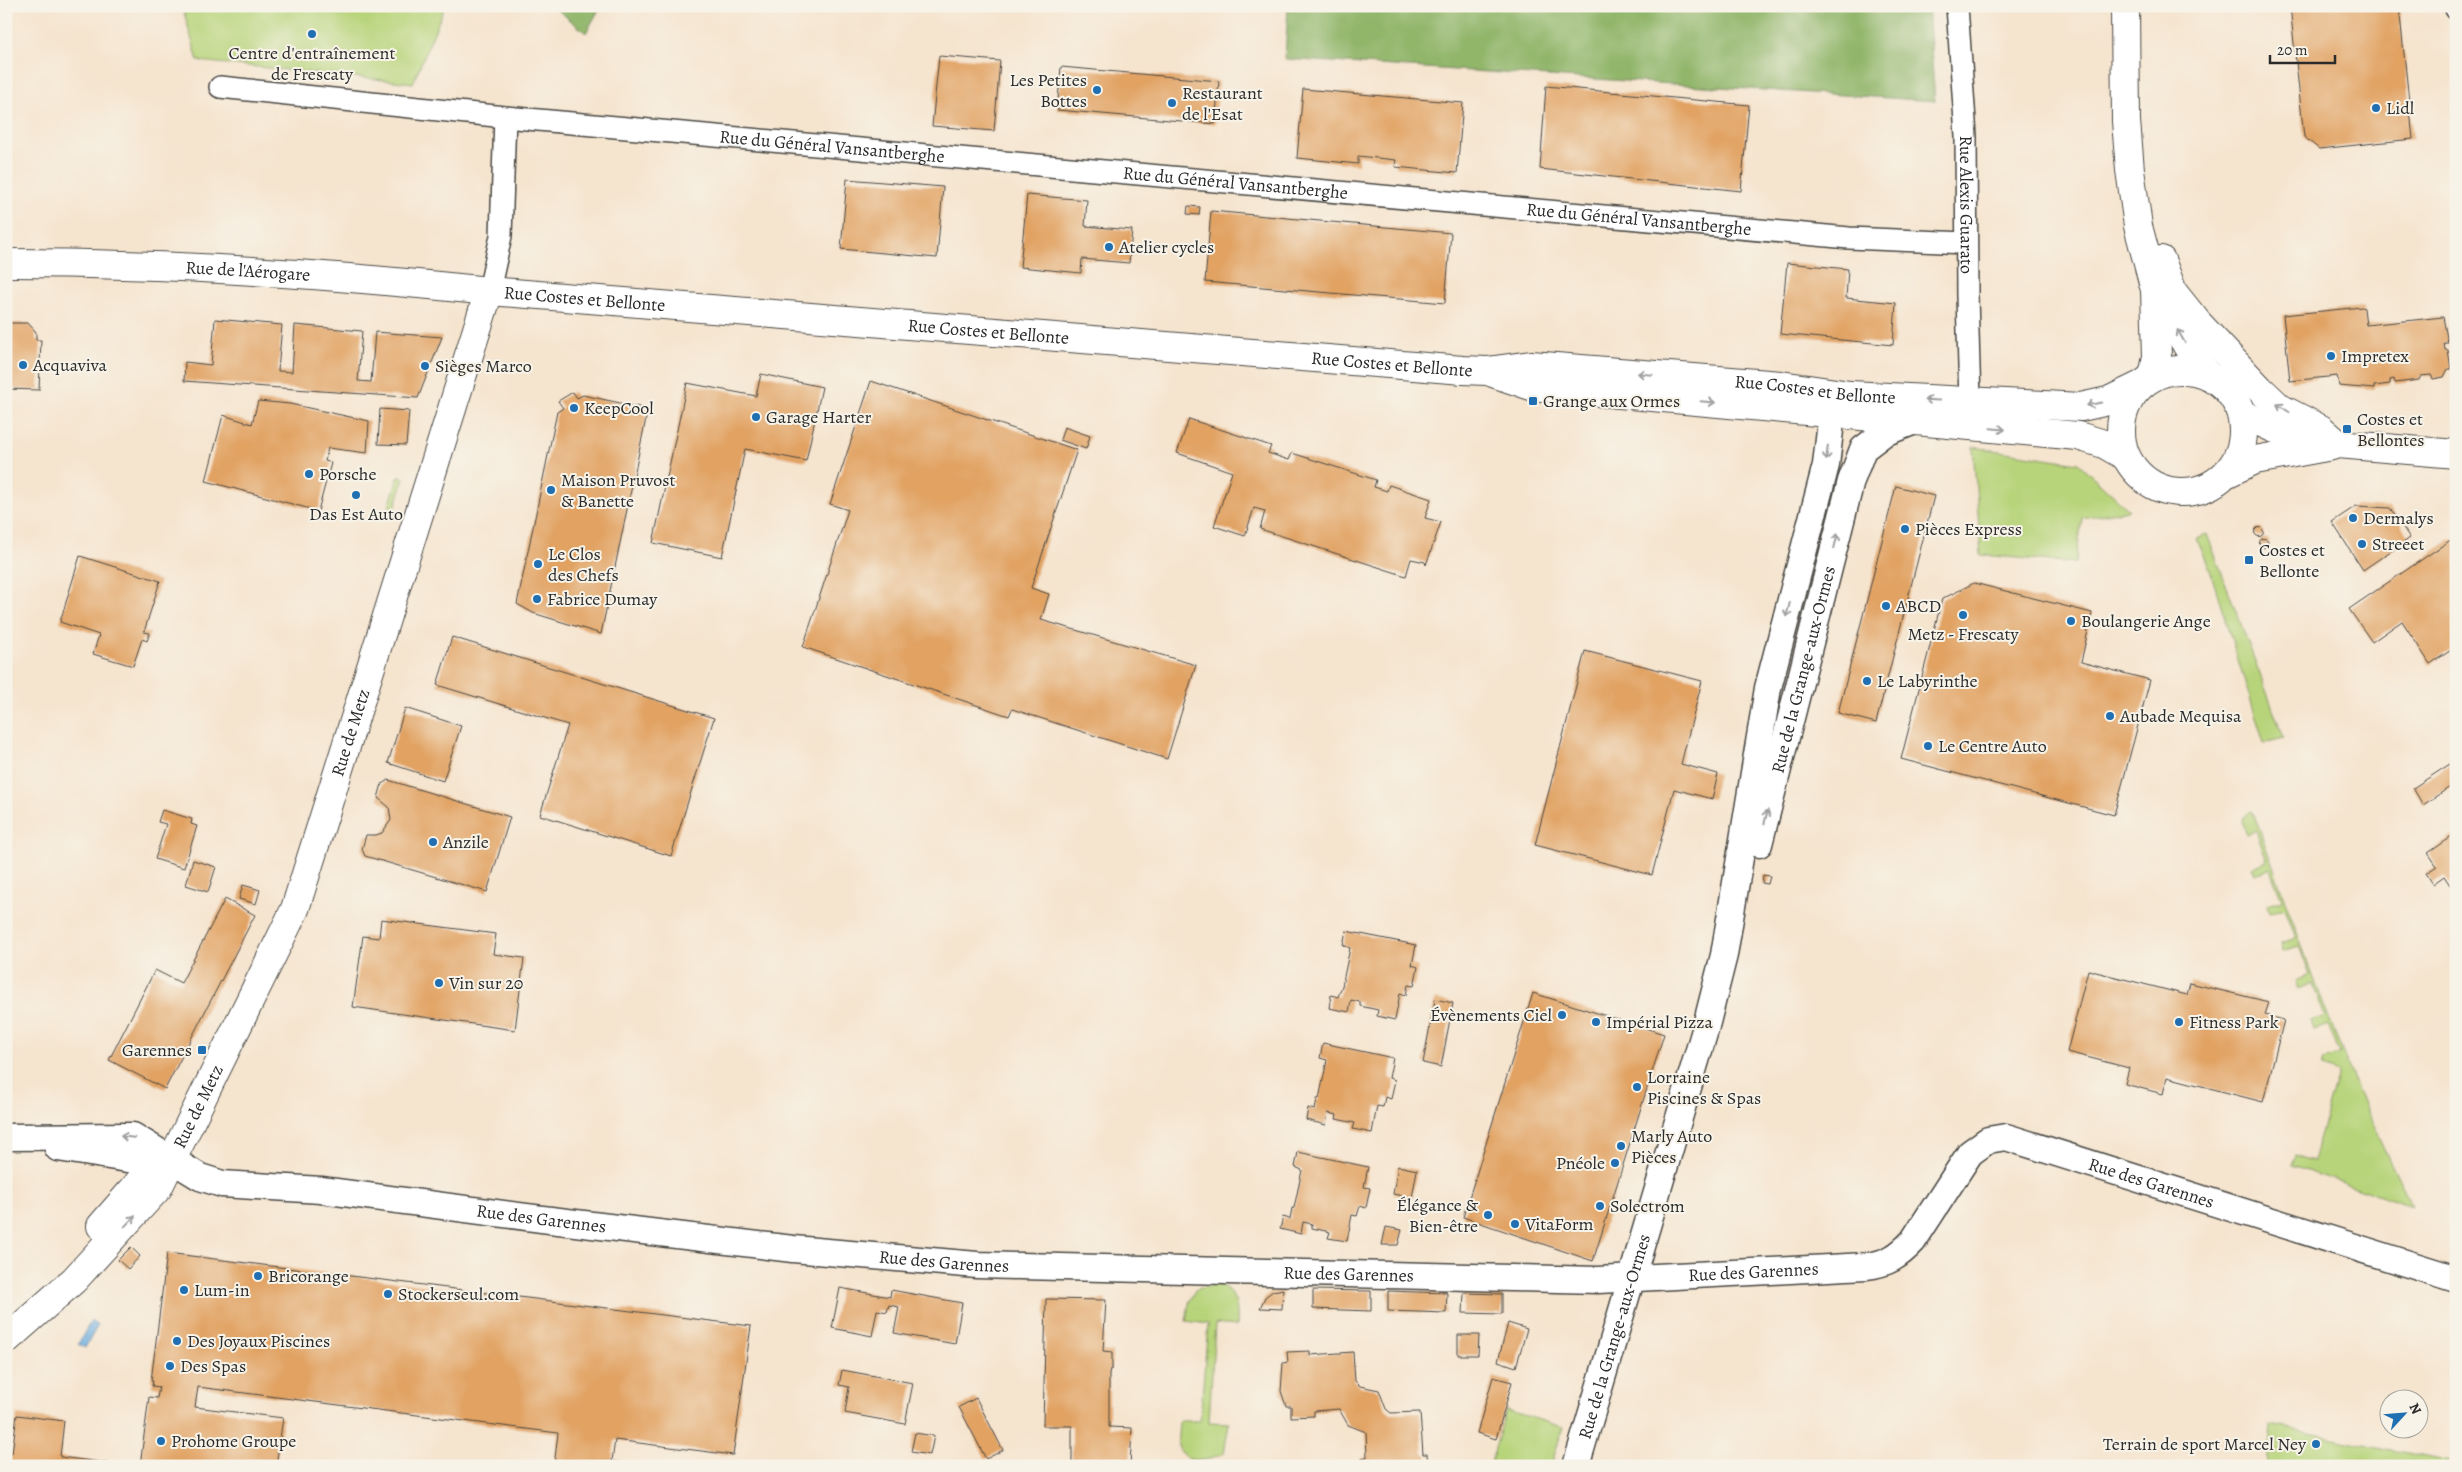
<svg xmlns="http://www.w3.org/2000/svg" width="2462" height="1472" font-family="Alegreya,serif">
  <style>
    .green { fill: #b7d47a; stroke: #718052 }
    .forest { fill: #91b66a; stroke: #5e704a }
    .water { fill: #6aabde; stroke: #4a6b84 }
    .building { fill: #e1a262 }
    .lines { fill: none; stroke-linecap: round; stroke-linejoin: round }
    .minor-casing { stroke: #494743; stroke-width: 24 }
    .tertiary-casing { stroke: #494743; stroke-width: 29 }
    .secondary-casing { stroke: #494743; stroke-width: 30 }
    .minor { stroke: #fff; stroke-width: 21 }
    .tertiary { stroke: #fff; stroke-width: 26 }
    .secondary { stroke: #fff; stroke-width: 28 }
    .oneway { stroke: #a0a0a0 }
    .poi-dot { fill: #1f6fb2; stroke: #f7f3e8; stroke-width: 2 }
    .labels { text-anchor: middle; stroke-width: 4; stroke-linejoin: round; paint-order: stroke }
    .poi-label { font-size: 18px; fill: #2b2b2b; stroke: #f7f3e8; text-anchor: start }
    .street-label { font-size: 18px; fill: #2b2b2b; stroke: #f7f3e8 }
  </style>
  <rect width="100%" height="100%" fill="#f7f3e8"/>
  <filter id="ink" filterUnits="userSpaceOnUse"><feTurbulence type="fractalNoise" baseFrequency=".02" numOctaves="2"/><feDisplacementMap in="SourceGraphic" scale="10" xChannelSelector="R" yChannelSelector="G"/><feConvolveMatrix kernelMatrix="1 2 1 2 8 2 1 2 1" color-interpolation-filters="sRGB"/></filter>
  <filter id="wash" filterUnits="userSpaceOnUse"><feTurbulence type="fractalNoise" baseFrequency=".0096" numOctaves="4" result="noise"/><feDisplacementMap in="SourceGraphic" scale="20" xChannelSelector="R" yChannelSelector="G"/><feGaussianBlur stdDeviation="1.12" result="paint"/><feColorMatrix in="noise" values="0 0 0 0 0 0 0 0 0 0 0 0 0 0 0 0 0 1.4 0 .05"/><feComposite in="paint" operator="in"/></filter>
  <g filter="url(#wash)">
    <rect width="100%" height="100%" fill="#f5e4ce"/>
    <!-- green -->
    <g class="green">
      <polygon points="182,6 445,6 413,83 198,61"/>
      <polygon points="1973,447 2078,463 2129,510 2082,518 2076,563 1981,555"/>
      <polygon points="402,476 404,479 395,508 391,510 389,506 398,478"/>
      <polygon points="2207,534 2284,738 2264,743 2208,564 2196,538"/>
      <path d="M2251,811L2253,812C2302,945 2347,1080 2412,1206L2292,1166L2295,1156L2313,1161L2338,1073L2322,1067L2324,1060L2340,1055L2328,1025L2313,1031L2310,1022L2325,1016L2313,984L2298,989L2295,981L2310,975L2299,946L2283,951L2281,943L2296,938L2285,908L2269,913L2267,905L2282,900L2270,869L2255,874L2252,867L2267,861L2256,831L2247,834L2243,823L2244,817Z"/>
      <path d="M1216,1283C1237,1291 1238,1307 1237,1326L1215,1324L1209,1422L1229,1423L1224,1453C1211,1461 1182,1467 1178,1445C1177,1438 1179,1428 1179,1421H1200L1208,1324L1186,1321L1189,1303L1195,1290Z"/>
      <polygon points="1506,1410 1563,1427 1551,1466 1490,1466"/>
      <polygon points="2271,1425 2456,1463 2456,1466 2267,1466"/>
    </g>
    <!-- forest -->
    <g class="forest">
      <polygon points="553,6 601,6 586,33"/>
      <polygon points="1288,6 1928,6 1935,101 1285,59"/>
    </g>
    <!-- water -->
    <polygon class="water" points="91,1321 98,1325 85,1348 78,1344"/>
    <g id="blocks">
      <!-- building -->
      <g class="building">
        <polygon points="2290,6 2399,6 2413,139 2319,149 2304,137"/>
        <polygon points="939,56 1000,61 994,131 932,126"/>
        <polygon points="1061,67 1219,81 1215,124 1057,110"/>
        <polygon points="1546,86 1749,105 1741,191 1540,169"/>
        <polygon points="1303,89 1463,103 1457,173 1395,167 1396,160 1358,156 1358,164 1297,158"/>
        <polygon points="847,179 943,187 937,258 841,249"/>
        <polygon points="1027,195 1087,200 1085,226 1132,230 1129,263 1082,259 1081,273 1020,267"/>
        <polygon points="1188,206 1200,207 1199,215 1187,214"/>
        <polygon points="1211,211 1451,233 1445,303 1205,282"/>
        <polygon points="1787,263 1848,269 1846,298 1896,303 1893,345 1780,334"/>
        <polygon points="2362,307 2364,308 2366,325 2443,317 2448,343 2444,343 2445,350 2448,350 2451,369 2448,369 2444,377 2433,379 2431,375 2421,376 2419,380 2395,383 2394,379 2390,380 2390,384 2374,386 2374,389 2339,386 2337,376 2290,381 2283,315"/>
        <polygon points="215,319 282,325 278,371 292,372 295,325 362,331 358,381 371,382 375,332 442,337 418,398 184,381 185,362 211,365"/>
        <polygon points="6,323 28,323 36,332 36,340 41,340 39,390 6,389"/>
        <polygon points="761,374 822,387 806,461 745,449 722,557 653,543 687,383 756,396"/>
        <polygon points="871,381 1077,450 1031,588 1049,594 1041,620 1196,665 1167,759 1012,709 1009,716 803,647 848,510 830,504"/>
        <polygon points="573,392 577,398 583,395 648,409 601,634 533,613 517,604 557,412 563,408 558,401"/>
        <polygon points="258,401 290,404 369,421 367,453 328,448 325,461 331,463 318,511 206,481 223,415 252,424"/>
        <polygon points="380,409 409,411 406,445 378,444"/>
        <polygon points="1189,419 1271,446 1268,453 1289,460 1292,453 1376,480 1374,487 1387,491 1389,485 1431,499 1425,518 1441,522 1426,565 1425,562 1411,559 1406,576 1260,529 1265,511 1254,508 1245,536 1214,526 1232,472 1177,453"/>
        <polygon points="1064,427 1090,436 1086,449 1060,440"/>
        <polygon points="1896,486 1934,496 1876,723 1838,713"/>
        <polygon points="2356,506 2390,508 2410,538 2363,570 2332,522"/>
        <circle cx="2259" cy="532" r="4.5"/>
        <circle cx="2264" cy="543" r="4.5"/>
        <polygon points="2452,539 2456,545 2456,647 2430,664 2402,621 2372,642 2349,609"/>
        <polygon points="80,556 160,581 144,632 150,633 147,641 142,639 133,666 93,654 99,635 60,622"/>
        <polygon points="1974,583 2092,613 2081,662 2150,680 2114,815 1901,759 1942,599"/>
        <polygon points="452,637 714,718 671,856 540,815 568,725 437,685"/>
        <polygon points="1585,651 1702,681 1681,764 1718,774 1712,799 1674,789 1652,875 1535,845"/>
        <polygon points="405,708 461,726 443,781 388,763"/>
        <polygon points="2456,760 2456,783 2423,805 2413,788"/>
        <polygon points="388,780 510,817 487,892 365,856 362,849 366,835 376,835 382,833 391,820 389,807 378,798 382,784"/>
        <polygon points="162,810 192,819 191,824 197,826 184,868 155,859 166,824 158,822"/>
        <polygon points="2456,834 2456,881 2450,885 2444,876 2433,884 2426,873 2437,866 2428,853"/>
        <polygon points="193,860 216,867 208,892 186,885"/>
        <polygon points="1763,875 1770,876 1768,884 1762,883"/>
        <polygon points="243,885 260,890 256,904 239,899"/>
        <polygon points="225,899 255,915 165,1089 109,1060 155,970 181,983"/>
        <polygon points="381,919 496,934 493,954 524,958 515,1030 353,1007 363,936 379,938"/>
        <polygon points="1346,931 1416,945 1412,965 1418,967 1414,986 1408,985 1406,995 1400,993 1395,1020 1377,1016 1378,1010 1360,1006 1360,1002 1351,1000 1349,1012 1329,1008 1331,995 1338,997 1342,986 1350,948 1343,945"/>
        <polygon points="2088,970 2187,995 2190,983 2269,1002 2265,1015 2284,1020 2263,1102 2167,1077 2163,1094 2125,1084 2129,1068 2067,1052"/>
        <polygon points="1533,993 1664,1034 1593,1261 1463,1217"/>
        <polygon points="1435,999 1453,1003 1441,1067 1423,1063"/>
        <polygon points="1323,1043 1393,1058 1389,1078 1395,1080 1391,1099 1385,1097 1383,1107 1377,1106 1372,1133 1353,1129 1355,1123 1336,1119 1337,1115 1328,1113 1326,1125 1306,1120 1308,1108 1315,1110 1317,1099 1319,1099 1327,1060 1320,1058"/>
        <polygon points="1298,1152 1368,1167 1364,1187 1370,1188 1366,1208 1360,1206 1357,1216 1352,1215 1347,1241 1328,1238 1330,1232 1312,1228 1312,1224 1303,1222 1301,1234 1280,1229 1283,1217 1290,1219 1292,1208 1294,1208 1302,1170 1295,1167"/>
        <polygon points="1398,1166 1417,1170 1412,1198 1393,1194"/>
        <polygon points="1386,1227 1402,1230 1398,1245 1382,1245"/>
        <polygon points="131,1247 140,1256 128,1269 118,1260"/>
        <polygon points="167,1253 751,1326 733,1455 615,1440 612,1461 645,1466 554,1466 558,1433 198,1387 195,1407 283,1418 276,1466 140,1466 149,1397 157,1398 159,1387 152,1386 153,1381 151,1381"/>
        <polygon points="840,1288 890,1297 891,1290 962,1303 955,1344 894,1333 899,1307 889,1305 887,1312 877,1310 872,1336 832,1328"/>
        <polygon points="1283,1289 1282,1309 1260,1308 1265,1297 1273,1291"/>
        <polygon points="1313,1290 1371,1291 1371,1311 1313,1309"/>
        <polygon points="1388,1291 1447,1293 1446,1313 1388,1311"/>
        <polygon points="1464,1293 1502,1294 1502,1314 1463,1313"/>
        <polygon points="1046,1299 1106,1300 1103,1351 1112,1352 1112,1369 1110,1369 1109,1374 1109,1427 1132,1428 1130,1466 1072,1466 1072,1426 1043,1426"/>
        <polygon points="1508,1323 1527,1329 1516,1367 1498,1361"/>
        <polygon points="1458,1335 1479,1335 1478,1355 1458,1355"/>
        <polygon points="1310,1351 1310,1355 1353,1352 1355,1381 1360,1386 1379,1390 1386,1409 1391,1413 1420,1412 1423,1454 1427,1454 1428,1466 1363,1466 1362,1458 1367,1457 1366,1432 1348,1425 1339,1409 1314,1411 1314,1416 1291,1417 1291,1406 1286,1406 1281,1391 1283,1363 1288,1362 1287,1352"/>
        <polygon points="842,1370 913,1383 905,1424 845,1413 849,1387 839,1385"/>
        <polygon points="1493,1377 1512,1382 1496,1439 1477,1433"/>
        <polygon points="976,1398 1003,1450 986,1459 959,1407"/>
        <polygon points="17,1415 64,1421 60,1457 108,1463 107,1466 6,1466 6,1452 12,1453"/>
        <polygon points="915,1433 934,1436 930,1455 911,1452"/>
      </g>
    </g>
  </g>
  <g filter="url(#ink)">
    <use href="#blocks" fill-opacity="0" stroke="#494743" stroke-width="1"/>
    <g class="lines">
      <!-- minor casing -->
      <g class="minor-casing">
        <g id="minor">
          <path id="s1" d="M1957,6L1966,136L1967,296L1970,402"/>
          <polyline points="2455,6 2456,9"/>
          <path id="s2" d="M220,87L505,117L1849,238L1966,243"/>
          <polyline points="489,291 501,236 505,117"/>
        </g>
      </g>
      <!-- tertiary casing -->
      <g class="tertiary-casing">
        <g id="tertiary">
          <path id="s3" d="M1759,844L1851,481L1863,449L1884,433L1915,421"/>
          <path id="s4" d="M6,1137L133,1136L200,1177L222,1184L321,1190L542,1219L793,1249L977,1265L1598,1280L1866,1266C1887,1264 1899,1256 1913,1241L1970,1153L1988,1140L2006,1137L2456,1279"/>
          <polyline points="58,1148 134,1160 171,1158"/>
          <path id="s5" d="M1576,1466L1705,1030L1724,955L1768,688L1826,465L1832,413L1846,399"/>
        </g>
      </g>
      <!-- secondary casing -->
      <g class="secondary-casing">
        <g id="secondary">
          <polyline points="2125,6 2126,121 2130,170 2138,226 2155,290 2157,356 2153,377"/>
          <polyline points="2161,260 2173,292 2197,322 2260,389 2280,408 2321,429 2338,444"/>
          <path id="s6" d="M6,263C167,263 329,274 489,291L1463,370L1487,371L1531,365L1781,385L1850,395L2081,407L2108,401L2139,386"/>
          <polyline points="2156,293 2193,356 2209,376"/>
          <circle cx="2182" cy="431" r="61"/>
          <polyline points="1493,373 1531,386 2078,436 2104,444 2125,456"/>
          <polyline points="2242,414 2275,429 2302,434 2338,444 2456,454"/>
          <polyline points="2228,473 2255,460 2332,446"/>
          <polyline points="101,1226 144,1177 161,1164"/>
          <path id="s7" d="M6,1340L74,1280L158,1188L295,909L489,291"/>
        </g>
      </g>
      <!-- minor -->
      <use href="#minor" class="minor"/>
      <!-- tertiary -->
      <use href="#tertiary" class="tertiary"/>
      <!-- secondary -->
      <use href="#secondary" class="secondary"/>
    </g>
    <!-- one-way arrows -->
    <defs><path id="oneway-shaft" d="M-6 0H5M1.5-3L5.5 0L1.5 3" fill="none" stroke-width="1.6" stroke-linecap="round" stroke-linejoin="round" transform="scale(1.25)"/></defs>
    <g class="oneway">
      <use href="#oneway-shaft" transform="translate(2181 336) rotate(-120)"/>
      <use href="#oneway-shaft" transform="translate(1645 374) rotate(-175)"/>
      <use href="#oneway-shaft" transform="translate(1932 400) rotate(-177)"/>
      <use href="#oneway-shaft" transform="translate(1708 402) rotate(5)"/>
      <use href="#oneway-shaft" transform="translate(2094 404) rotate(168)"/>
      <use href="#oneway-shaft" transform="translate(2283 408) rotate(-148)"/>
      <use href="#oneway-shaft" transform="translate(1998 429) rotate(5)"/>
      <use href="#oneway-shaft" transform="translate(1827 453) rotate(97)"/>
      <use href="#oneway-shaft" transform="translate(1836 541) rotate(-76)"/>
      <use href="#oneway-shaft" transform="translate(1788 610) rotate(104)"/>
      <use href="#oneway-shaft" transform="translate(1766 817) rotate(-76)"/>
      <use href="#oneway-shaft" transform="translate(128 1137) rotate(-173)"/>
      <use href="#oneway-shaft" transform="translate(130 1221) rotate(-46)"/>
    </g>
  </g>
  <!-- markers -->
  <g class="poi-dot">
    <circle cx="312" cy="34" r="5"/>
    <circle cx="1097" cy="90" r="5"/>
    <circle cx="1172" cy="103" r="5"/>
    <circle cx="2376" cy="108" r="5"/>
    <circle cx="1109" cy="247" r="5"/>
    <circle cx="2331" cy="356" r="5"/>
    <circle cx="23" cy="365" r="5"/>
    <circle cx="425" cy="366" r="5"/>
    <rect x="1528" y="396" width="10" height="10" rx="2.5"/>
    <circle cx="574" cy="408" r="5"/>
    <circle cx="756" cy="417" r="5"/>
    <rect x="2342" y="424" width="10" height="10" rx="2.5"/>
    <circle cx="309" cy="474" r="5"/>
    <circle cx="551" cy="490" r="5"/>
    <circle cx="356" cy="495" r="5"/>
    <circle cx="2353" cy="518" r="5"/>
    <circle cx="1905" cy="529" r="5"/>
    <circle cx="2362" cy="544" r="5"/>
    <rect x="2244" y="555" width="10" height="10" rx="2.5"/>
    <circle cx="538" cy="564" r="5"/>
    <circle cx="537" cy="599" r="5"/>
    <circle cx="1886" cy="606" r="5"/>
    <circle cx="1963" cy="615" r="5"/>
    <circle cx="2071" cy="621" r="5"/>
    <circle cx="1867" cy="681" r="5"/>
    <circle cx="2110" cy="716" r="5"/>
    <circle cx="1928" cy="746" r="5"/>
    <circle cx="433" cy="842" r="5"/>
    <circle cx="439" cy="983" r="5"/>
    <circle cx="1562" cy="1015" r="5"/>
    <circle cx="1596" cy="1022" r="5"/>
    <circle cx="2179" cy="1022" r="5"/>
    <rect x="197" y="1045" width="10" height="10" rx="2.5"/>
    <circle cx="1637" cy="1087" r="5"/>
    <circle cx="1621" cy="1146" r="5"/>
    <circle cx="1615" cy="1163" r="5"/>
    <circle cx="1600" cy="1206" r="5"/>
    <circle cx="1488" cy="1215" r="5"/>
    <circle cx="1515" cy="1224" r="5"/>
    <circle cx="258" cy="1276" r="5"/>
    <circle cx="184" cy="1290" r="5"/>
    <circle cx="388" cy="1294" r="5"/>
    <circle cx="177" cy="1341" r="5"/>
    <circle cx="170" cy="1366" r="5"/>
    <circle cx="161" cy="1441" r="5"/>
    <circle cx="2316" cy="1444" r="5"/>
  </g>
  <g class="labels">
    <!-- poi labels -->
    <g class="poi-label">
      <text x="312" y="59" text-anchor="middle">Centre d'entraînement<tspan x="312" dy="21">de Frescaty</tspan></text>
      <text x="1087" y="86" text-anchor="end">Les Petites<tspan x="1087" dy="21">Bottes</tspan></text>
      <text x="1182" y="99">Restaurant<tspan x="1182" dy="21">de l'Esat</tspan></text>
      <text x="2386" y="114">Lidl</text>
      <text x="1119" y="253">Atelier cycles</text>
      <text x="2341" y="362">Impretex</text>
      <text x="33" y="371">Acquaviva</text>
      <text x="435" y="372">Sièges Marco</text>
      <text x="1543" y="407">Grange aux Ormes</text>
      <text x="584" y="414">KeepCool</text>
      <text x="766" y="423">Garage Harter</text>
      <text x="2357" y="425">Costes et<tspan x="2357" dy="21">Bellontes</tspan></text>
      <text x="319" y="480">Porsche</text>
      <text x="561" y="486">Maison Pruvost<tspan x="561" dy="21">&amp; Banette</tspan></text>
      <text x="356" y="520" text-anchor="middle">Das Est Auto</text>
      <text x="2363" y="524">Dermalys</text>
      <text x="1915" y="535">Pièces Express</text>
      <text x="2372" y="550">Streeet</text>
      <text x="2259" y="556">Costes et<tspan x="2259" dy="21">Bellonte</tspan></text>
      <text x="548" y="560">Le Clos<tspan x="548" dy="21">des Chefs</tspan></text>
      <text x="547" y="605">Fabrice Dumay</text>
      <text x="1896" y="612">ABCD</text>
      <text x="2081" y="627">Boulangerie Ange</text>
      <text x="1963" y="640" text-anchor="middle">Metz - Frescaty</text>
      <text x="1877" y="687">Le Labyrinthe</text>
      <text x="2120" y="722">Aubade Mequisa</text>
      <text x="1938" y="752">Le Centre Auto</text>
      <text x="443" y="848">Anzile</text>
      <text x="449" y="989">Vin sur 20</text>
      <text x="1552" y="1021" text-anchor="end">Évènements Ciel</text>
      <text x="1606" y="1028">Impérial Pizza</text>
      <text x="2189" y="1028">Fitness Park</text>
      <text x="192" y="1056" text-anchor="end">Garennes</text>
      <text x="1647" y="1083">Lorraine<tspan x="1647" dy="21">Piscines &amp; Spas</tspan></text>
      <text x="1631" y="1142">Marly Auto<tspan x="1631" dy="21">Pièces</tspan></text>
      <text x="1605" y="1169" text-anchor="end">Pnéole</text>
      <text x="1478" y="1211" text-anchor="end">Élégance &amp;<tspan x="1478" dy="21">Bien-être</tspan></text>
      <text x="1610" y="1212">Solectrom</text>
      <text x="1525" y="1230">VitaForm</text>
      <text x="268" y="1282">Bricorange</text>
      <text x="194" y="1296">Lum-in</text>
      <text x="398" y="1300">Stockerseul.com</text>
      <text x="187" y="1347">Des Joyaux Piscines</text>
      <text x="180" y="1372">Des Spas</text>
      <text x="171" y="1447">Prohome Groupe</text>
      <text x="2306" y="1450" text-anchor="end">Terrain de sport Marcel Ney</text>
    </g>
    <!-- street labels -->
    <g class="street-label">
      <text dy="6" stroke="none"><textPath href="#s2" startOffset="615">Rue du Général Vansantberghe</textPath></text>
      <text dy="6" stroke="none"><textPath href="#s2" startOffset="1020">Rue du Général Vansantberghe</textPath></text>
      <text dy="6" stroke="none"><textPath href="#s1" startOffset="199">Rue Alexis Guarato</textPath></text>
      <text dy="6" stroke="none"><textPath href="#s2" startOffset="1425">Rue du Général Vansantberghe</textPath></text>
      <text dy="6" stroke="none"><textPath href="#s6" startOffset="242">Rue de l'Aérogare</textPath></text>
      <text dy="6" stroke="none"><textPath href="#s6" startOffset="580">Rue Costes et Bellonte</textPath></text>
      <text dy="6" stroke="none"><textPath href="#s6" startOffset="985">Rue Costes et Bellonte</textPath></text>
      <text dy="6" stroke="none"><textPath href="#s6" startOffset="1390">Rue Costes et Bellonte</textPath></text>
      <text dy="6" stroke="none"><textPath href="#s6" startOffset="1815">Rue Costes et Bellonte</textPath></text>
      <text dy="6" stroke="none"><textPath href="#s3" startOffset="180">Rue de la Grange-aux-Ormes</textPath></text>
      <text dy="6" stroke="none"><textPath href="#s7" startOffset="711">Rue de Metz</textPath></text>
      <text dy="6" stroke="none"><textPath href="#s7" startOffset="306">Rue de Metz</textPath></text>
      <text dy="6" stroke="none"><textPath href="#s4" startOffset="2230">Rue des Garennes</textPath></text>
      <text dy="6" stroke="none"><textPath href="#s4" startOffset="550">Rue des Garennes</textPath></text>
      <text dy="6" stroke="none"><textPath href="#s4" startOffset="955">Rue des Garennes</textPath></text>
      <text dy="6" stroke="none"><textPath href="#s4" startOffset="1765">Rue des Garennes</textPath></text>
      <text dy="6" stroke="none"><textPath href="#s4" startOffset="1360">Rue des Garennes</textPath></text>
      <text dy="6" stroke="none"><textPath href="#s5" startOffset="135">Rue de la Grange-aux-Ormes</textPath></text>
    </g>
  </g>
  <!-- margin -->
  <rect width="2462" height="1472" fill="none" stroke="#f7f3e8" stroke-width="25"/>
  <!-- north arrow -->
  <g transform="translate(2404 1414) rotate(64)"><circle r="24" fill="#f7f3e8" stroke="#a5a39c"/>
  <path d="M0-4L9 19L0 12L-9 19Z" fill="#1f6fb2"/>
  <text y="-8" font-size="14" font-weight="bold" text-anchor="middle" fill="#2b2b2b">N</text>
  </g>
  <!-- scale -->
  <path d="M2270 55v8h65v-8" fill="none" stroke="#2b2b2b" stroke-width="2.5"/>
  <text x="2277" y="55" font-size="15" fill="#2b2b2b" stroke="#f7f3e8" stroke-width="4" paint-order="stroke">20 m</text>
</svg>
